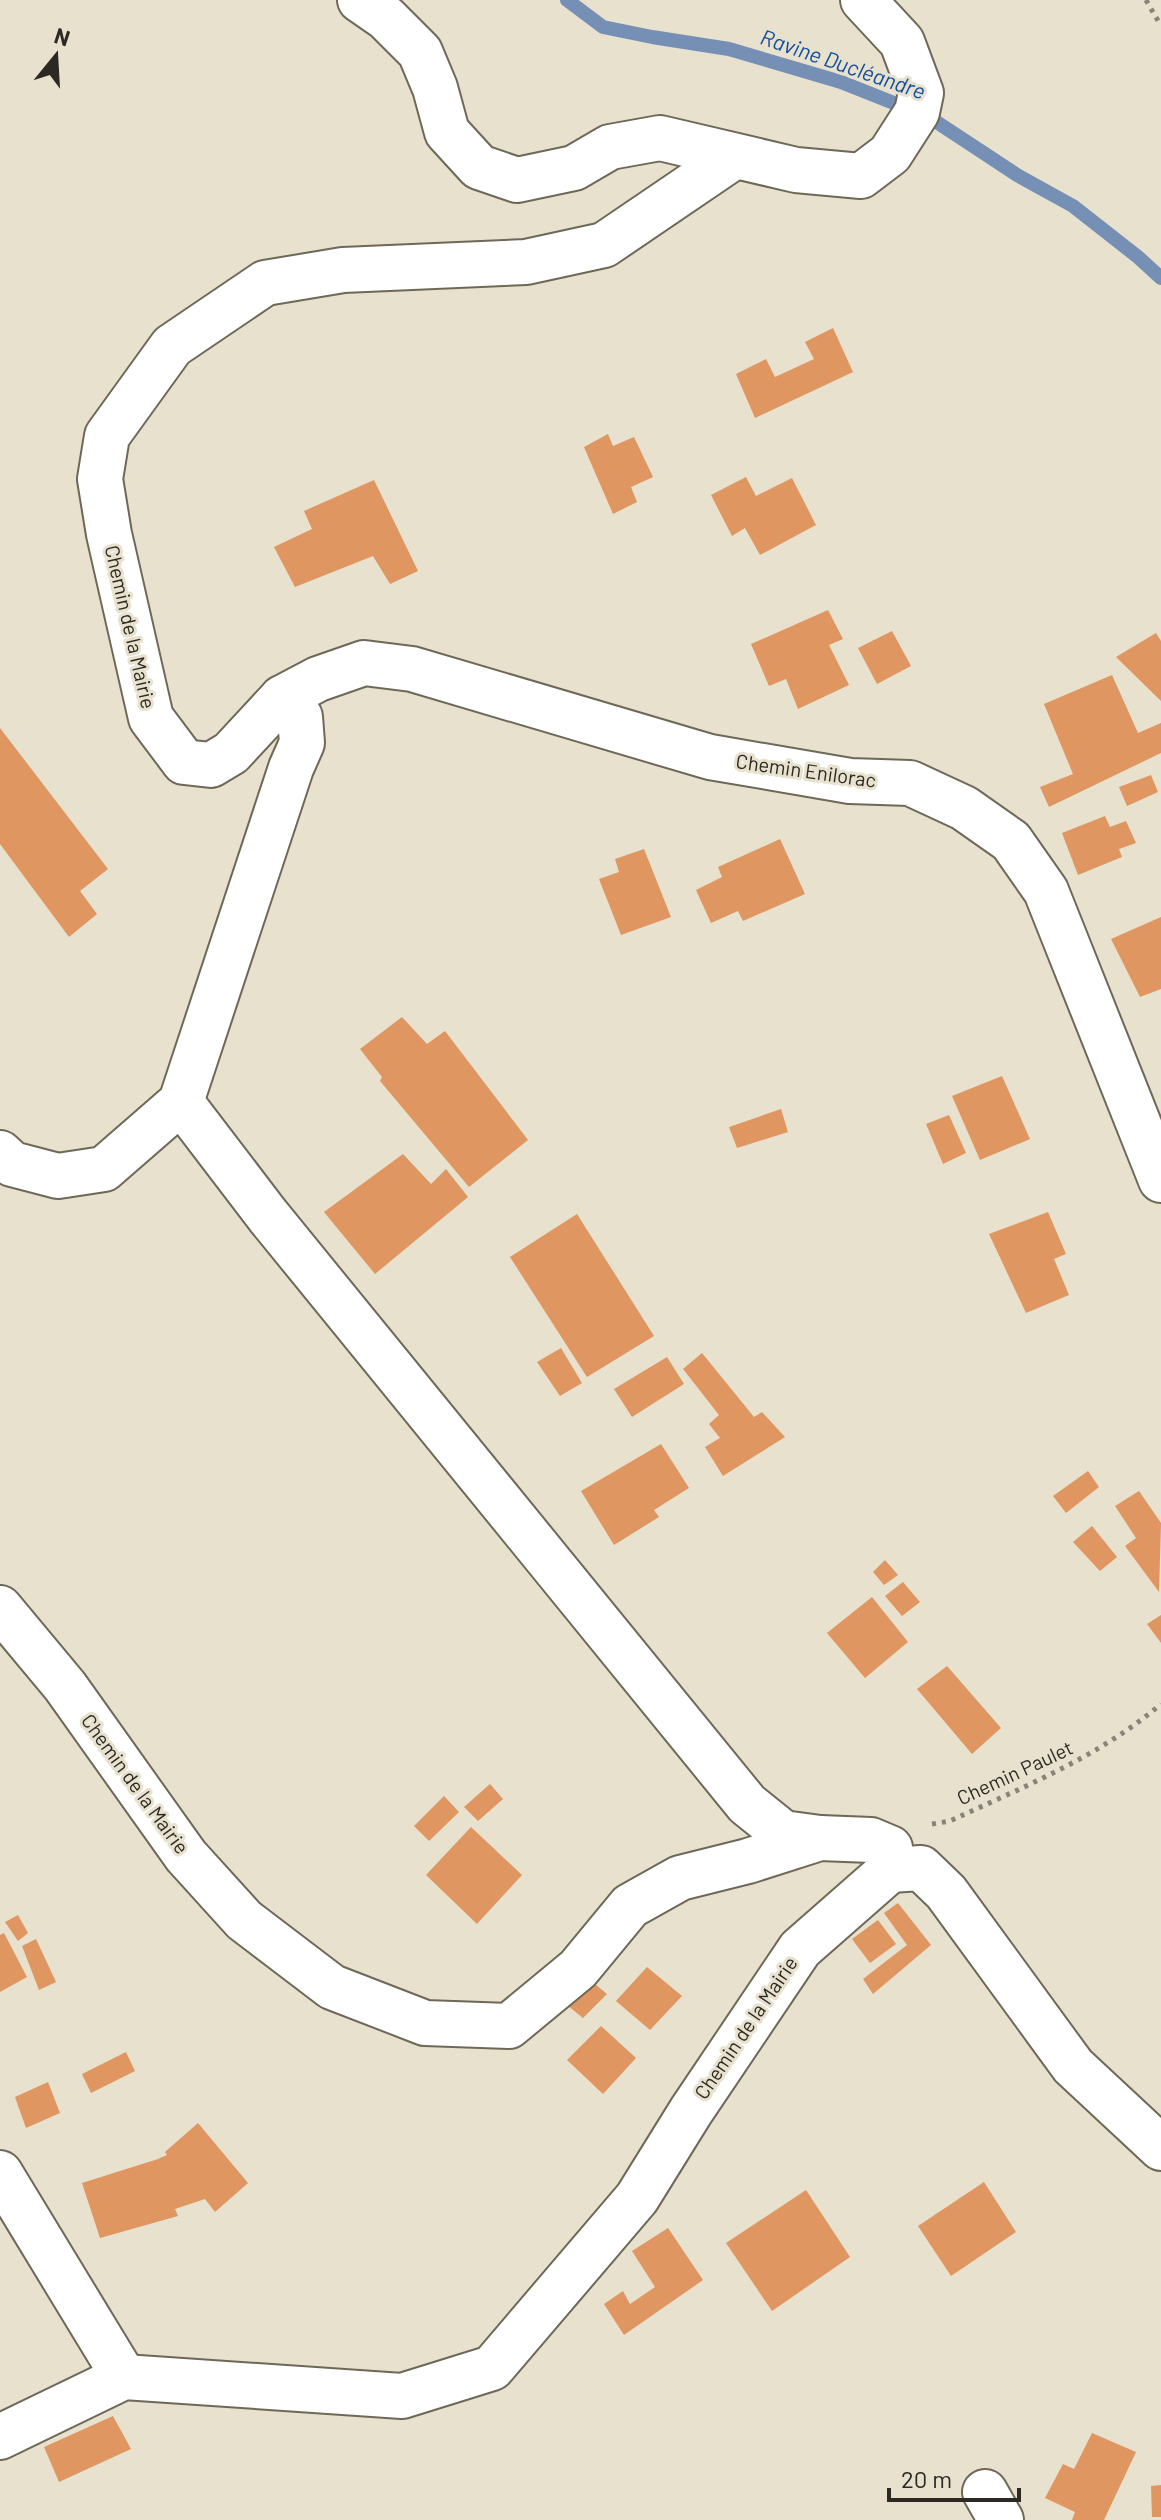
<svg xmlns="http://www.w3.org/2000/svg" width="1161" height="2520" font-family="Barlow,sans-serif">
  <style>
    .lines { fill: none; stroke-linecap: round; stroke-linejoin: round }
    .stream { stroke: #768fb4; stroke-width: 14 }
    .building { fill: #df9660 }
    .minor-casing { stroke: #6d6857; stroke-width: 48 }
    .path { stroke: #888477; stroke-width: 5; stroke-dasharray: 4 6; stroke-linecap: butt }
    .minor { stroke: #fff; stroke-width: 44 }
    .labels { text-anchor: middle; stroke-width: 6; stroke-linejoin: round; paint-order: stroke }
    .street-label { font-size: 20px; fill: #2c2922; stroke: #e7e1ce }
    .water-label { font-size: 22px; font-style: italic; fill: #144e9e; stroke: #e7e1ce }
  </style>
  <rect width="100%" height="100%" fill="#e7e1ce"/>
  <g class="lines">
    <!-- stream -->
    <polyline class="stream" points="567,0 603,27 652,37 729,49 841,82 929,117 1017,175 1073,206 1138,257 1161,278"/>
  </g>
  <!-- building -->
  <g class="building">
    <polygon points="833,328 853,372 755,418 736,374 766,359 775,377 814,359 805,342"/>
    <polygon points="608,434 613,446 634,437 653,477 631,487 637,502 613,514 584,447"/>
    <polygon points="746,477 756,496 792,478 816,525 760,555 745,528 732,536 711,495"/>
    <polygon points="374,480 418,571 390,584 373,556 295,587 274,547 312,529 304,511"/>
    <polygon points="828,610 843,639 829,645 849,685 798,709 786,679 769,686 751,644"/>
    <polygon points="892,631 911,666 877,684 858,648"/>
    <polygon points="1156,633 1161,641 1161,701 1116,657"/>
    <polygon points="1112,675 1138,733 1161,723 1161,753 1049,807 1040,787 1073,774 1044,704"/>
    <polygon points="0,728 108,869 80,891 97,914 69,937 0,844"/>
    <polygon points="1151,775 1158,792 1127,806 1119,787"/>
    <polygon points="1105,816 1110,827 1126,821 1136,843 1119,849 1122,857 1078,875 1062,833"/>
    <polygon points="780,839 805,894 743,921 738,911 711,923 696,890 722,877 718,867"/>
    <polygon points="644,849 671,917 621,935 599,879 619,872 615,859"/>
    <polygon points="1161,917 1161,989 1140,997 1111,939"/>
    <polygon points="402,1017 427,1044 445,1031 528,1140 469,1187 380,1081 382,1077 360,1049"/>
    <polygon points="1002,1076 1030,1139 980,1160 952,1096"/>
    <polygon points="781,1109 788,1132 737,1148 729,1127"/>
    <polygon points="949,1115 966,1153 943,1164 926,1124"/>
    <polygon points="403,1154 431,1184 446,1169 468,1197 375,1274 324,1212"/>
    <polygon points="1048,1212 1066,1254 1054,1259 1069,1295 1026,1313 989,1234"/>
    <polygon points="577,1214 654,1336 587,1377 510,1257"/>
    <polygon points="561,1348 582,1383 560,1396 537,1362"/>
    <polygon points="702,1353 754,1417 762,1412 785,1437 723,1476 705,1447 720,1438 709,1424 719,1415 683,1369"/>
    <polygon points="667,1357 684,1384 632,1417 614,1389"/>
    <polygon points="661,1444 689,1488 654,1510 659,1517 614,1545 581,1491"/>
    <polygon points="1088,1471 1099,1487 1066,1513 1053,1496"/>
    <polygon points="1139,1491 1161,1523 1159,1592 1125,1546 1136,1538 1115,1506"/>
    <polygon points="1092,1526 1117,1557 1100,1571 1073,1542"/>
    <polygon points="885,1560 898,1575 884,1585 873,1572"/>
    <polygon points="903,1582 920,1602 902,1616 885,1596"/>
    <polygon points="872,1597 908,1642 865,1678 827,1633"/>
    <polygon points="1161,1615 1161,1643 1147,1624"/>
    <polygon points="947,1666 1001,1728 972,1754 917,1689"/>
    <polygon points="490,1784 503,1799 478,1821 464,1807"/>
    <polygon points="444,1796 459,1812 429,1841 414,1826"/>
    <polygon points="471,1827 522,1875 477,1924 426,1875"/>
    <polygon points="898,1903 931,1945 873,1994 863,1979 907,1945 884,1913"/>
    <polygon points="18,1915 28,1933 18,1941 5,1922"/>
    <polygon points="878,1920 896,1944 870,1963 852,1939"/>
    <polygon points="4,1933 27,1977 0,1992 0,1935"/>
    <polygon points="36,1939 56,1982 39,1990 22,1946"/>
    <polygon points="647,1967 682,1996 650,2030 616,2001"/>
    <polygon points="590,1980 607,1994 583,2018 567,2005"/>
    <polygon points="601,2026 636,2058 603,2094 567,2060"/>
    <polygon points="126,2052 135,2071 91,2093 82,2074"/>
    <polygon points="48,2082 60,2113 26,2128 15,2097"/>
    <polygon points="198,2123 248,2183 215,2212 205,2199 175,2209 178,2216 100,2238 82,2183 158,2159 167,2155 165,2152"/>
    <polygon points="984,2182 1016,2232 951,2276 918,2226"/>
    <polygon points="806,2190 850,2257 772,2311 726,2243"/>
    <polygon points="668,2228 703,2280 624,2335 604,2304 623,2291 630,2304 655,2287 632,2251"/>
    <polygon points="113,2416 131,2449 59,2482 44,2447"/>
    <polygon points="1092,2433 1136,2452 1104,2520 1072,2520 1075,2512 1045,2498 1063,2464 1074,2469"/>
    <polygon points="1161,2485 1161,2517 1152,2517 1151,2486"/>
  </g>
  <g class="lines">
    <!-- minor casing -->
    <g class="minor-casing">
      <g id="minor">
        <polyline points="360,0 386,18 420,52 435,88 447,132 479,167 517,180 574,168 610,147 660,138 796,170 861,176 890,154 917,112 921,93 902,42 863,0"/>
        <polyline points="282,698 318,679 364,663 412,669 710,757 850,781 910,783 964,808 1011,841 1046,891 1161,1180"/>
        <polyline points="181,1102 268,1216 747,1804 783,1833 820,1838"/>
        <polyline points="0,1153 12,1164 58,1176 104,1169 181,1102 291,768 302,743 300,717 282,698 231,753 211,765 184,762 151,718 109,534 100,479 107,436 172,346 265,283 343,270 526,262 604,245 735,156"/>
        <polyline points="0,1608 65,1686 186,1856 244,1920 332,1987 425,2023 509,2026 578,1969 630,1906 680,1878 748,1861 820,1838 871,1840 890,1848 890,1870 800,1949 691,2111 637,2198 492,2368 402,2396 124,2377 0,2437"/>
        <polyline points="890,1870 921,1868 946,1892 1073,2066 1161,2148"/>
        <polyline points="0,2173 124,2377"/>
        <polyline points="985,2492 1001,2520"/>
      </g>
    </g>
    <!-- path -->
    <g class="path">
      <polyline points="1146,0 1161,26"/>
      <path d="M932,1824L950,1821C1023,1787 1099,1757 1161,1704"/>
    </g>
    <!-- minor -->
    <use href="#minor" class="minor"/>
  </g>
  <g class="labels">
    <!-- street labels -->
    <g class="street-label">
      <text transform="translate(130 627) rotate(77)" y="7">Chemin de la Mairie</text>
      <text transform="translate(806 771) rotate(8)" y="7">Chemin Enilorac</text>
      <text transform="translate(1015 1773) rotate(-25)" y="7">Chemin Paulet</text>
      <text transform="translate(135 1784) rotate(54)" y="7">Chemin de la Mairie</text>
      <text transform="translate(746 2028) rotate(-56)" y="7">Chemin de la Mairie</text>
    </g>
    <!-- water labels -->
    <g class="water-label">
      <text transform="translate(843 64) rotate(19)" y="8">Ravine Ducléandre</text>
    </g>
  </g>
  <!-- north arrow -->
  <g transform="translate(56 56) rotate(18)" stroke="#e7e1ce" stroke-width="6" paint-order="stroke">
  <path d="M0-6L14 30L0 20L-14 30Z" fill="#2c2922"/>
  <text y="-12" font-size="22" font-weight="bold" text-anchor="middle" fill="#2c2922">N</text>
  </g>
  <!-- scale -->
  <path d="M889 2488v12h130v-12" fill="none" stroke="#2c2922" stroke-width="4"/>
  <text x="901" y="2488" font-size="24" fill="#2c2922" stroke="#e7e1ce" stroke-width="6" paint-order="stroke">20 m</text>
</svg>
